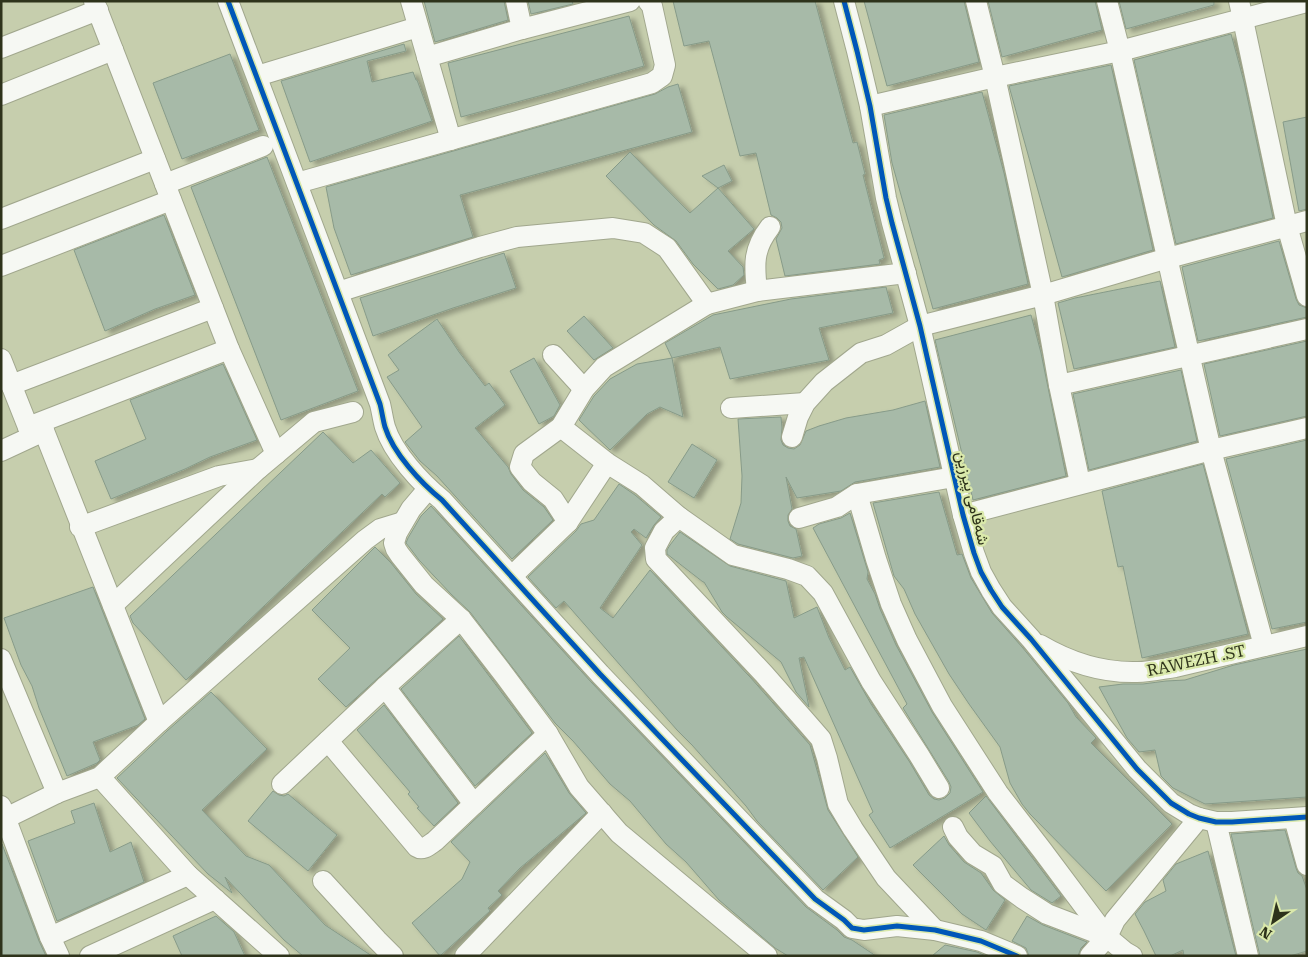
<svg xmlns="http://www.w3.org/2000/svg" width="1308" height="957" font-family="'Roboto Serif',Vazirmatn,serif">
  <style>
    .building { fill: #a7baa8; stroke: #879b89; filter: url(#shadow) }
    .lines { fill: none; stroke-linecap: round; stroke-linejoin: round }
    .minor-casing { stroke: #a1a78d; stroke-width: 22 }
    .minor { stroke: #f6f8f3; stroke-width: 20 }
    .cycleway-casing { stroke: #dae9ab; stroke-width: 8 }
    .cycleway { stroke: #0057b8; stroke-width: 5 }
    .labels { text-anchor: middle; stroke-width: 4.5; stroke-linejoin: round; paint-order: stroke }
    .street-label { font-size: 16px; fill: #2e331b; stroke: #dae9ab }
  </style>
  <defs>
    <filter id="shadow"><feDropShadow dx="5.5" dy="3" stdDeviation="2.5" flood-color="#0004"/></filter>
  </defs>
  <rect width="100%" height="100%" fill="#c6cead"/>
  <!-- building -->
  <g class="building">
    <polygon points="424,1 504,1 508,20 435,42"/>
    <polygon points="528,1 572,1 573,4 531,14"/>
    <polygon points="673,1 815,1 853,143 857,142 865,174 863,175 884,258 879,260 880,264 785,276 776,239 782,228 781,222 777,218 771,215 756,153 740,156 709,41 684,46"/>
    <polygon points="864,1 964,1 979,62 887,86"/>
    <polygon points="988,1 1095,1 1102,30 1002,57"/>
    <polygon points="1119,1 1214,1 1214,5 1126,29"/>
    <polygon points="629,16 644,66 550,93 461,117 448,63"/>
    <polygon points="1231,34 1244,82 1273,218 1176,244 1134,60"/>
    <polygon points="404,44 406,51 367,61 372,82 413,72 416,80 417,80 432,121 310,162 281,81"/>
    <polygon points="230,54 259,130 182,159 153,83"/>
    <polygon points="1111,65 1153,250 1062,277 1009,86"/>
    <polygon points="678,84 692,132 460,195 473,237 351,275 334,228 326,187 655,94 668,87"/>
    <polygon points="982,92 1004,173 1028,284 933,309 892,163 884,115"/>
    <polygon points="1307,117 1307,209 1299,211 1283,122"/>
    <polygon points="630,152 690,213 718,188 754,229 728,251 743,267 744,275 733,285 718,289 693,264 676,241 654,225 606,176"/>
    <polygon points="267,157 358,391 281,420 191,187"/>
    <polygon points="724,165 732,181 718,188 702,176"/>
    <polygon points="164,215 195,295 155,309 105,331 74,250"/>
    <polygon points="1279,241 1296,299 1299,305 1307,308 1307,317 1198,341 1182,267"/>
    <polygon points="504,253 516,288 453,308 373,336 360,298"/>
    <polygon points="1160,281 1175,347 1074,369 1058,303 1075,298"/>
    <polygon points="886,287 893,313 819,328 829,360 730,379 720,347 672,358 665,343 713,315 791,299"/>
    <polygon points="1031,315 1041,353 1066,476 973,500 935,340"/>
    <polygon points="584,316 613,348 594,360 567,331"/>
    <polygon points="437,319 459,352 485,386 489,383 505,405 475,428 508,467 511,474 523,490 544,507 553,520 512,559 437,476 420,461 405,442 422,427 387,377 399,370 388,355"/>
    <polygon points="1307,341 1307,416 1220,436 1204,364"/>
    <polygon points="534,358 560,405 554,416 539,424 510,371"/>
    <polygon points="672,358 683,417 660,407 647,414 610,450 579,420 594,396 610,379 637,364"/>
    <polygon points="223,364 257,440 210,457 185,469 111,499 95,461 146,439 130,400"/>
    <polygon points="1181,370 1197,441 1089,470 1073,394"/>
    <polygon points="925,401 940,467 855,482 841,491 797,498 786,477 792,509 788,515 788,521 790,526 796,529 802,556 793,558 738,544 730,539 741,503 742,476 738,419 781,417 782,428 781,440 783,445 788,448 794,449 800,445 806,431 819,426 846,418 893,410"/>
    <polygon points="323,432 353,463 371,450 400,483 385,497 382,494 186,680 133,623 130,616"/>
    <polygon points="1307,440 1307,622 1272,629 1226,459"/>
    <polygon points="692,444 717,460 694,498 668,482"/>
    <polygon points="1203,464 1248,634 1142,658 1123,566 1118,567 1102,491"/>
    <polygon points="619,484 635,495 661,517 654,525 646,538 634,529 631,532 642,545 600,608 613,618 650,570 736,662 747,674 750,677 810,745 828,810 858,857 823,890 757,821 746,806 692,745 677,730 564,601 556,608 528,577 576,531 581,524 594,520"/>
    <polygon points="939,492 957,555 962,554 971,578 992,613 1022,647 1068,703 1076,717 1096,738 1091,743 1172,824 1106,891 1030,814 1022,804 1010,783 1000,747 969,704 949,674 915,614 904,589 894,576 873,503"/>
    <polygon points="431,506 591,682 806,907 837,930 844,937 852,940 876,956 788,956 775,948 719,900 686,862 666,844 630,801 610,784 573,741 555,723 470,612 451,594 419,560 410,548 406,543 408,538 421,516"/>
    <polygon points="850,513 868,572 867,579 875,594 880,609 896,645 932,712 983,792 890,848 869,815 873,812 804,657 799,658 809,707 796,692 781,662 727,617 722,612 704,582 703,582 667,554 667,550 670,545 680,532 730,566 786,581 794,618 817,607 829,638 845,670 850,667 871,704 909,761 929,795 934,799 939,800 945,798 950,793 951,787 949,782 903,708 907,704 813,528 819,524 841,518"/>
    <polygon points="375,547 391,563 416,594 443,619 346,707 318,679 350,648 312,610"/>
    <polygon points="93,587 145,719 138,725 93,742 100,760 97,763 67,776 39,708 32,686 21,665 4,618"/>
    <polygon points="459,636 532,733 475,786 401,689"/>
    <polygon points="1307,649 1307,797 1205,804 1173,788 1161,776 1155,750 1139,752 1127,738 1099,687 1123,684 1143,684 1166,681 1185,680 1234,665"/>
    <polygon points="211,692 267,749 202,810 246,856 269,865 325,925 372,956 303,956 284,940 225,877 232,893 208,874 117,778 167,731"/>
    <polygon points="384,705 458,803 434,826 417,808 419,807 408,794 410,792 357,730"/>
    <polygon points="545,753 569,793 586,813 520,868 498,891 502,895 488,908 490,911 440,956 412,923 462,879 470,862 451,842"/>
    <polygon points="273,791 279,795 284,796 288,794 337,835 308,871 248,821"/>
    <polygon points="986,796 1061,896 1052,903 1031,890 990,841 969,813"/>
    <polygon points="94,803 110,852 131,842 144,882 57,921 28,841 75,823 71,811"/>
    <polygon points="1285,830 1296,868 1298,873 1302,876 1307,890 1307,951 1290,956 1260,956 1231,834"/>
    <polygon points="944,836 949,845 964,862 981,873 993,890 1005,900 986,930 962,914 913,865"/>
    <polygon points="2,844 39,941 46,956 1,956"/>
    <polygon points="1208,851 1236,956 1184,956 1183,950 1170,956 1156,956 1144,931 1135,914 1145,902 1166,891 1163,880 1176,864"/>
    <polygon points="216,916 234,932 245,956 182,956 173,936"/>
    <polygon points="1027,916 1043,925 1087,942 1081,948 1078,956 1029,956 1026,948 1012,941"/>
    <polygon points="945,945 977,952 986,956 932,956"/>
  </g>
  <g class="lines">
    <!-- minor casing -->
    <g class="minor-casing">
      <g id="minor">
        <polyline points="94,1 229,349 276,454"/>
        <path d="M228,1L380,404C382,412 383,420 385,427C393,453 421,483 442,500L600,674L815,899L844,920L852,928L864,930L897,926L935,930L981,941L1017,956"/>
        <polyline points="411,1 451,140"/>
        <polyline points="516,1 522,29"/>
        <polyline points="844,1 857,51 870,106 886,198 892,223 920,326 963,515 974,553 981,572 991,590 1002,607 1031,639 1137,769 1171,803 1189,814 1199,818 1216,822 1232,822 1307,817"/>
        <polyline points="976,1 995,77 1043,295 1059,385 1080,483"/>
        <polyline points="1107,1 1120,51 1211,450 1264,646"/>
        <polyline points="1239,1 1287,226 1307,296"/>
        <polyline points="1,48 98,10"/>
        <polyline points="427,57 522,29 630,1"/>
        <polyline points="257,76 418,27"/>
        <polyline points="1,95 113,50"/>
        <polyline points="870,106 995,77 1120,51 1307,2"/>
        <polyline points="297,183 652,83 662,76 665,65 652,6 648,1"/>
        <polyline points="165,184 263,146"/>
        <polyline points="1,219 155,159"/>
        <polyline points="1,266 171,200"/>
        <path d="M757,291C754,264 753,249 770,227"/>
        <polyline points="338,292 480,247 517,237 613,228 644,233 667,248 707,304"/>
        <polyline points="553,355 584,389"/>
        <polyline points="1,359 28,427 44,431 159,722"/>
        <polyline points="11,385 213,308"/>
        <polyline points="1059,385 1307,329"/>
        <polyline points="731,408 805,403"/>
        <polyline points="28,427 229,349"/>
        <polyline points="561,427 607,463 642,485 679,517 733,555 788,569 807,576 823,593 871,681 919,755 939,788"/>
        <polyline points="792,437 798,417 805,403 824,382 861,353 886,345 920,326 1043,295 1168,258 1307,221"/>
        <polyline points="1,451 44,431"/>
        <polyline points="428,489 411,509 397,533 394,543 396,549 400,555 424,585 461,619 505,676 548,734 579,787 619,833 767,956"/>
        <polyline points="857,494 876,559 891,604 907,640 942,706 998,793 1042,850 1107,937"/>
        <polyline points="963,515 1211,450 1307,428"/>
        <polyline points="679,517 664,531 655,548 656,559 764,674 808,724 821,739 827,758 838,804 853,829 886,878 935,930"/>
        <polyline points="799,518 837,507 857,494 954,477"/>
        <polyline points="568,522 553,499 532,482 520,467 524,454 561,427 584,389 604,367 707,304 757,291 906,273"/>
        <polyline points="80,527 219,476 258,469"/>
        <polyline points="512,576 568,522 607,463"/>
        <polyline points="113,605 258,469 314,422 353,412"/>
        <path d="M1040,645C1069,662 1103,673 1137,672C1150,672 1162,669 1175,667L1307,636"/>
        <polyline points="1,659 57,793"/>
        <polyline points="385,687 474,804"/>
        <path d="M328,741L417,847C423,851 429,845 435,841L548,734"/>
        <polyline points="100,777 188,875 279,956"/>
        <polyline points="282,784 385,687 461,619"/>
        <polyline points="1,806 50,937 59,956"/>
        <polyline points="6,818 57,793 100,777 159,722 365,540 380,529 403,522"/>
        <polyline points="1294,818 1307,865"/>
        <polyline points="1216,822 1248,956"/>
        <polyline points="953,827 958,837 973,854 993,866 1003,884 1022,898 1047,914 1107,937 1125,952 1132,956"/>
        <polyline points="323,881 377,940 393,956"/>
        <polyline points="50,937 188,875"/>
        <polyline points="90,956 215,899"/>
        <polyline points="465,956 602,813"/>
        <polyline points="1090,956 1107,937 1115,920 1199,818"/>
      </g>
    </g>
    <!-- minor -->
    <use href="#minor" class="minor"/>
    <!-- cycleway casing -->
    <g class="cycleway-casing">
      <g id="cycleway">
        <path d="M228,1L380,404C382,412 383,420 385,427C393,453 421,483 442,500L600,674L815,899L844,920L852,928L864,930L897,926L935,930L981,941L1017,956"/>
        <polyline points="844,1 857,51 870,106 886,198 892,223 920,326 963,515 974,553 981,572 991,590 1002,607 1031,639 1137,769 1171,803 1189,814 1199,818 1216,822 1232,822 1307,817"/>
      </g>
    </g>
    <!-- cycleway -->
    <use href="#cycleway" class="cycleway"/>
  </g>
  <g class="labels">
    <!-- street labels -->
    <g class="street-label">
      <text transform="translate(973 498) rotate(76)" y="6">شەقامی پیرزین</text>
      <text transform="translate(1196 660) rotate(-12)" y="6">RAWEZH .ST</text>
    </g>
  </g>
  <!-- border -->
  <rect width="1308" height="957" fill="none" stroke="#2e331b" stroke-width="5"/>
  <!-- north arrow -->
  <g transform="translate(1273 922) rotate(214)" stroke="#dae9ab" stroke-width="4" paint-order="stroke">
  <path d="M0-4L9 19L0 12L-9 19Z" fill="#2e331b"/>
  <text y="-8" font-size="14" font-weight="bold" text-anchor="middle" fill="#2e331b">N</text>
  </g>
</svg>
